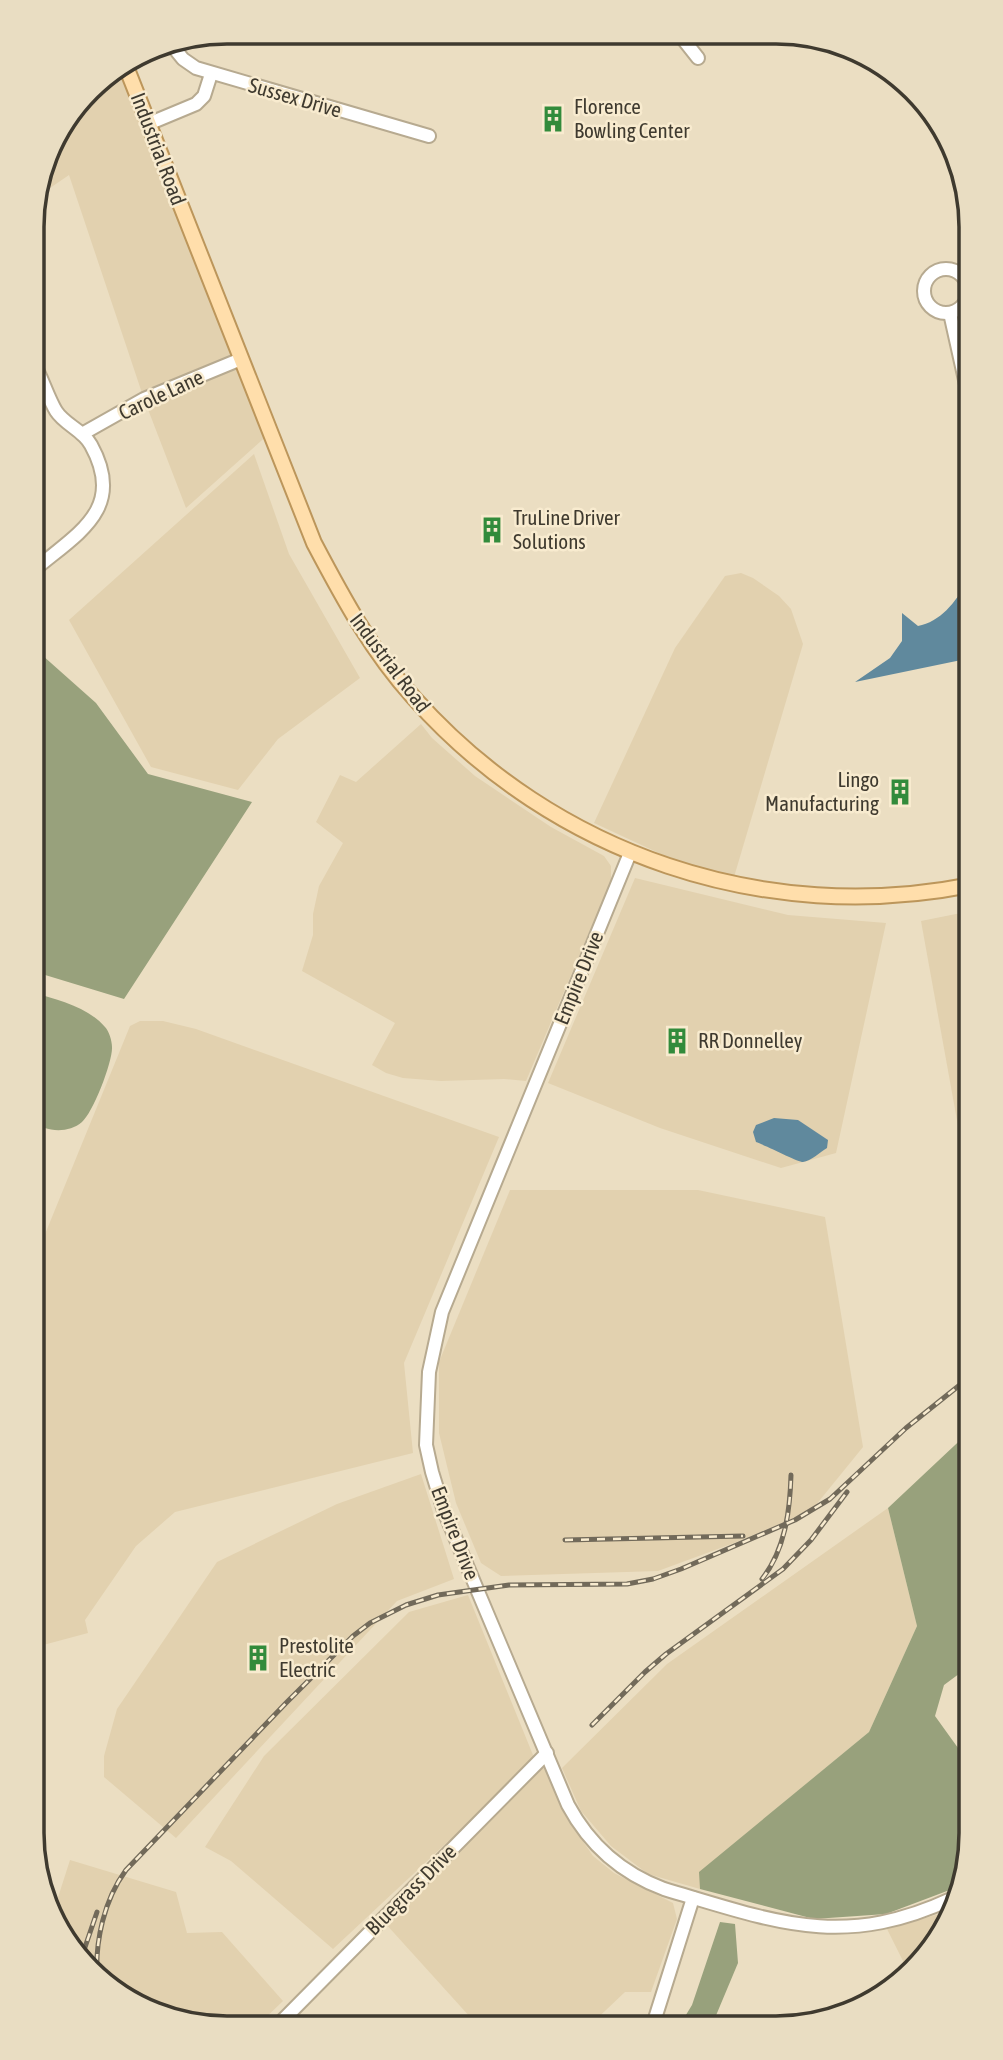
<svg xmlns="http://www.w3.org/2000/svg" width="1003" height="2060" font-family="'Asap Condensed',sans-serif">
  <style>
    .built { fill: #e2d1af }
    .forest { fill: #98a17c }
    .water { fill: #60899d }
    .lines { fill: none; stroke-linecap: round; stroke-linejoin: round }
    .minor-casing { stroke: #b7aa90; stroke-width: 16 }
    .major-casing { stroke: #bc965b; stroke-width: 18 }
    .minor { stroke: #fff; stroke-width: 12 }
    .major { stroke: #ffdeab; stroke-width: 14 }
    .rail-casing { stroke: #726a5a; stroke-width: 5 }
    .rail { stroke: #f8ebcf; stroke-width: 2.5; stroke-dasharray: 8; stroke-linecap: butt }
    .labels { text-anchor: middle; stroke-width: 5; stroke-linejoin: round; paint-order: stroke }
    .street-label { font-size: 21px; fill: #3f3a2f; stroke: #f8ebcf }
    .poi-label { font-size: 21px; fill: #3f3a2f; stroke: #f8ebcf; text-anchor: start }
    .rim { fill: none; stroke: #3f3a2f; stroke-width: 3.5 }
  </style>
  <rect width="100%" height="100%" fill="#ebdec2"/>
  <!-- built -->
  <g class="built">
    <polygon points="125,64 270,433 186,508 144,399 69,175 34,199 52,140 98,80"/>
    <polygon points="254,454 289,554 360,678 278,739 238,790 151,767 69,620"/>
    <polygon points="741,573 753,578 779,596 791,609 803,644 734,877 676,861 594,823 675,648 725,576"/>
    <polygon points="421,724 432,738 475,776 551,827 604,856 611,866 611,881 526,1081 504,1079 441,1081 403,1078 386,1073 372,1065 395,1023 302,971 313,935 313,914 319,886 343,843 316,822 340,775 356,782"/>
    <polygon points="635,878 788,915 886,923 836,1153 781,1168 660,1128 548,1083"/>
    <polygon points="971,911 971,1171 962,1148 921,921"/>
    <polygon points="140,1021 163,1021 196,1029 499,1137 404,1363 413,1453 175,1512 136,1546 85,1620 88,1633 32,1648 32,1241 41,1244 130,1026"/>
    <polygon points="510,1190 698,1190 825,1217 863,1447 811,1511 734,1543 658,1571 501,1576 481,1563 456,1503 439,1433 439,1362"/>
    <polygon points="421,1474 454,1579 397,1601 176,1838 104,1777 104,1756 117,1709 217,1562 337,1504"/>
    <polygon points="888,1508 917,1626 869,1732 700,1872 700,1889 648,1874 611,1846 581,1811 562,1768 667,1664"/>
    <polygon points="468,1595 535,1760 333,1949 231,1861 205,1847 264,1756 409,1612"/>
    <polygon points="543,1763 565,1815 593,1856 614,1873 673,1903 677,1919 651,1992 625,1992 587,2028 480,2028 385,1923"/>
    <polygon points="70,1860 176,1892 187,1933 222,1932 283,2001 256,2027 201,2027 98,1980 53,1913"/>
    <polygon points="946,1912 931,1952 907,1969 887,1929"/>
  </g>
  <!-- forest -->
  <g class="forest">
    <polygon points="33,647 96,703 148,774 252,802 124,999 32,971"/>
    <path d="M32,992C57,1000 87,1006 105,1027C109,1031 112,1041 112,1047C113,1061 93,1113 82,1122C68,1134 45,1132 32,1121V1086L37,1056L32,1042Z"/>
    <polygon points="971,1430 971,1665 944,1685 935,1716 971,1766 971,1846 955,1888 886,1914 814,1919 700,1889 699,1872 869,1732 917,1626 888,1508"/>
    <polygon points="720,1922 735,1924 738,1963 712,2025 713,2028 678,2028 692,2005"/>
  </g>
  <!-- water -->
  <g class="water">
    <path d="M966,583H971V658L855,682L890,658L902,641V613L918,626C940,622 956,602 966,583Z"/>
    <path d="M774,1118L798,1120L828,1140L827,1148C820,1152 811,1161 803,1162C798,1162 765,1145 756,1142L753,1132L756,1125Z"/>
  </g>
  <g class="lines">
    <!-- minor casing -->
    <g class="minor-casing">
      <g id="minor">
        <polyline points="679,34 698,58"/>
        <polyline points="170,43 183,59 196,68 429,136"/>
        <polyline points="148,124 196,104 204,96 211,74"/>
        <circle cx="946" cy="291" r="22"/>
        <polyline points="950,313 971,407"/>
        <polyline points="82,434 144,399 241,359"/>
        <path d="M33,571C76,534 127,510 91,445C83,430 65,425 56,411C47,396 42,377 33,362"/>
        <path d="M630,853L442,1312L429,1372L426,1445L432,1472L444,1511L568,1805C590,1846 621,1873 664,1889C773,1921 841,1950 951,1899"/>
        <polyline points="276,2027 547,1753"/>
        <polyline points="652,2028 693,1898"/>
      </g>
    </g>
    <!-- major casing -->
    <g class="major-casing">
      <path id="major" d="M125,64L314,543C343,598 372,652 414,698C554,855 765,926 971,885"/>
    </g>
    <!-- minor -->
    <use href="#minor" class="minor"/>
    <!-- major -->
    <use href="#major" class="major"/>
    <!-- rail casing -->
    <g class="rail-casing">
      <g id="rail">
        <polyline points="565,1540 743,1536"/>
        <path d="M762,1579C785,1550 790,1511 791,1475"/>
        <polyline points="592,1725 645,1672 666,1654 783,1569 811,1540 847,1492"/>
        <polyline points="82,1956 97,1912"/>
        <path d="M97,1978C95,1941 104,1900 126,1870L286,1703L353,1636L370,1623L406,1605L438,1595L509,1585L627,1584L653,1579L681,1569L795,1520L830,1499L906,1428L971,1376"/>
      </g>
    </g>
    <!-- rail -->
    <use href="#rail" class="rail"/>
  </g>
  <!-- icons -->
  <defs>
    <g id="building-bare" transform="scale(2.1)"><path d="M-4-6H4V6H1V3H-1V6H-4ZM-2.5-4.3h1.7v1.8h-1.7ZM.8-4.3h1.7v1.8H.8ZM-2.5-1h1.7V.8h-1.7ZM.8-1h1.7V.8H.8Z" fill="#328b3b" stroke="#f8ebcf" stroke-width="2.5" paint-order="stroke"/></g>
  </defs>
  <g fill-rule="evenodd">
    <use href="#building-bare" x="553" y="119"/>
    <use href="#building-bare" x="492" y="530"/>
    <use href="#building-bare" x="900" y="792"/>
    <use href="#building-bare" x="677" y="1041"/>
    <use href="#building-bare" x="258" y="1658"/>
  </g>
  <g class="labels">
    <!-- street labels -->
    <g class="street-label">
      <text transform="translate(295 98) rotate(16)" y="7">Sussex Drive</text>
      <text transform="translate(158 149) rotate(69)" y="7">Industrial Road</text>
      <text transform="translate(161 395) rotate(-25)" y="7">Carole Lane</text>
      <text transform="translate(390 663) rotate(53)" y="7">Industrial Road</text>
      <text transform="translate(579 978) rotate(-68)" y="7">Empire Drive</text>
      <text transform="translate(455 1533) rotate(69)" y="7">Empire Drive</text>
      <text transform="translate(411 1890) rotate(-45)" y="7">Bluegrass Drive</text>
    </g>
    <!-- poi labels -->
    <g class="poi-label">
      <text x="574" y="114">Florence<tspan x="574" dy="24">Bowling Center</tspan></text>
      <text x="513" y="525">TruLine Driver<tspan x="513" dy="24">Solutions</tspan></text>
      <text x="879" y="787" text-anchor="end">Lingo<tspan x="879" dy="24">Manufacturing</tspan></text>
      <text x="698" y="1048">RR Donnelley</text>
      <text x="279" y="1653">Prestolite<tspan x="279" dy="24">Electric</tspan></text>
    </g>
  </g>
  <!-- crop -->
  <path d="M0 0H1003V2060H0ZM227 44H776A183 183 0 0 1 959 227V1833A183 183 0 0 1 776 2016H227A183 183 0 0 1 44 1833V227A183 183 0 0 1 227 44Z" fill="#e9ddc2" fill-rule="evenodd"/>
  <path class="rim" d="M227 44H776A183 183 0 0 1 959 227V1833A183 183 0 0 1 776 2016H227A183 183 0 0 1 44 1833V227A183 183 0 0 1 227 44Z"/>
</svg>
